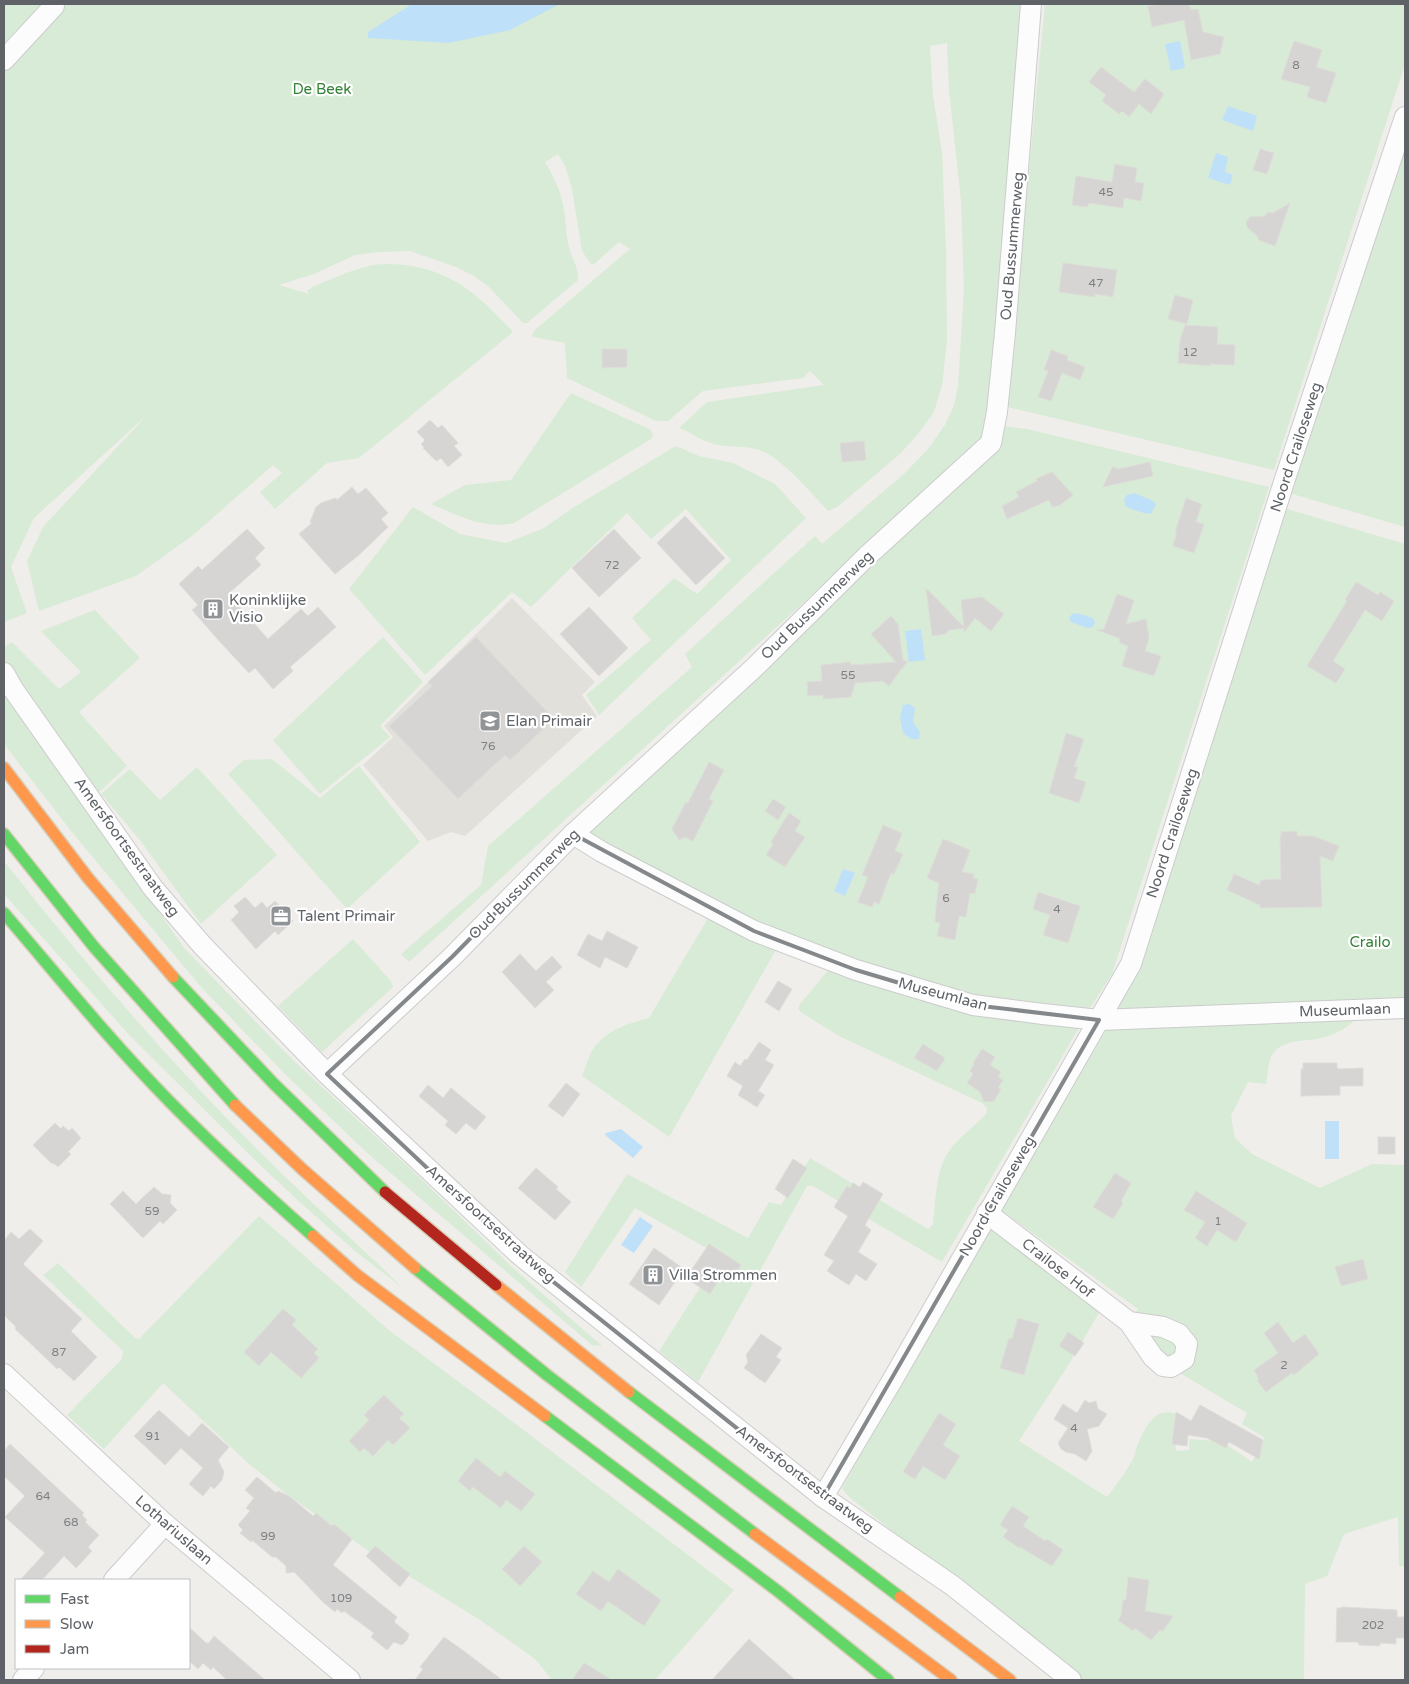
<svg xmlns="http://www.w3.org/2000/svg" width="1409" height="1684" font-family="'Varela Round',sans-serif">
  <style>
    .education { fill: #e2e0da }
    .green { fill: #d8ebd6 }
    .water { fill: #bfe0f9 }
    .building { fill: #d6d5d3; stroke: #deddd9 }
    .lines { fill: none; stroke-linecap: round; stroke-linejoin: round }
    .street-casing { stroke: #cbcccc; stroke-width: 22 }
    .fast-casing { stroke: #d7ceb8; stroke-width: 14 }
    .slow-casing { stroke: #d7ceb8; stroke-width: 14 }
    .jam-casing { stroke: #d7ceb8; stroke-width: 14 }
    .street { stroke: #fdfcfc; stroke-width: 20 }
    .fast { stroke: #63d668; stroke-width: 11 }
    .slow { stroke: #ff974d; stroke-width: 11 }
    .jam { stroke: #b3261e; stroke-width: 11 }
    .marked { fill: none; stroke: #84888a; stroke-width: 4; stroke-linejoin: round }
    .labels { text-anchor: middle; stroke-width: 4.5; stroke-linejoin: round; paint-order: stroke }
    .number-label { font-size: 12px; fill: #7e8184 }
    .park-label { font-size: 15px; fill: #348238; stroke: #fff }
    .street-label { font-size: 15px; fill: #5f6368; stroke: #fff }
    .poi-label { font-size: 15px; fill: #5f6368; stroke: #fff; text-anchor: start }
  </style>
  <rect width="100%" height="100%" fill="#efeeea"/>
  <!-- education -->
  <polygon class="education" points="512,598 595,682 582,695 597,716 465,836 451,832 428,841 363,765 393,737 384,726"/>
  <!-- green -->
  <g class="green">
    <polygon points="4,4 48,4 4,52"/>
    <path d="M67,4H1024V32L984,438L409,962L401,954L481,885L488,846L692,667L685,654L815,536L822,544L905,473L928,449L945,425L954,405L958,386L964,289L961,201L949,90L947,43L930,46L933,96L942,152L946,249L947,342L942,385L934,412L917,435L900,454L837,507L828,511C812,494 781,457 759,450C744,445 728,448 714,444C701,441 691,432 679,428L707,402L824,385L810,371L803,378L703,391L668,421H656L567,378L565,343L533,337L532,335L535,330L630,249L619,242L594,264H591L582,251L572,189L565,166L558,154L545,162C554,177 561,192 564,209C566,221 566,235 569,247C572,258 579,269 578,280L527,323H523L489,287L474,276L456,267L410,251L380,252L355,255L314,274L279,285L309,294L307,291L312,287C330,280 348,271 366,267C379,263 392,264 405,265C454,271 480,297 513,332L359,458L327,463L275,509L260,492L282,473L273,465L192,536L136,576L39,611L27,561L43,527L147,415L34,518L11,567L27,613L4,622V68Z"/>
    <polygon points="1045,4 1405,4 1405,64 1274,470 1007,407 1015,345 1018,246 1023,231"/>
    <polygon points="1405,147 1405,527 1289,493"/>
    <path d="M571,393L651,430L653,435L651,439L514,523C485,530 457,515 431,504L465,485L511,480Z"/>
    <polygon points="1002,426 1027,429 1269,487 1112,974 1090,1008 994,998 910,981 790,937 616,853 585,836 997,448"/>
    <polygon points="676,446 699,456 733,463 775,484 806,518 599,715 586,695 651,640 632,618 674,578 697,594 731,560 686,509 651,539 627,513 531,607 512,592 425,675 349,589 413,507 460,534 506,543 544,528 574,507"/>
    <polygon points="1284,508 1405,544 1405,1000 1117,1009"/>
    <polygon points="95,610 140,658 79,712 127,766 99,792 4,660 4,647 12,642 59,689 81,672 41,631"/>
    <polygon points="383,637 423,682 380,726 390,737 320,794 273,740"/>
    <polygon points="4,691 39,743 185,949 294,1061 417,1175 512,1267 602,1346 592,1345 366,1152 288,1077 201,987 71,831 4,744"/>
    <polygon points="272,759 320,798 359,766 420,842 347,909 228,774 244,760"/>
    <polygon points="197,767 277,855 201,924 139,839 101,794 130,769 160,800"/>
    <path d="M4,861C86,965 172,1065 266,1158C311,1203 358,1244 403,1288L355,1251L303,1205L260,1165L130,1036L4,894Z"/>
    <path d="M708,918L777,948L669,1137L582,1076C585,1068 588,1058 592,1051C605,1030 627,1024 649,1018Z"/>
    <polygon points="353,939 391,981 393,987 322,1052 278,1006"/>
    <path d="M830,968L1080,1026L942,1262L813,1186H807L698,1382L659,1351L717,1261V1254L635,1208L581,1287L565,1272L627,1174L748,1238L769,1202L781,1205L810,1158L928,1229L933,1225C936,1200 935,1167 952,1147C962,1135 975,1126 986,1114L987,1108L982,1103L839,1036L802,1013L798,1009L800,1004Z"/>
    <path d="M1355,1020C1345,1029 1335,1035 1321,1038C1306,1042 1280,1038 1271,1057C1268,1064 1268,1075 1266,1084L1248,1082L1231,1116L1235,1138L1252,1154L1320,1188L1372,1164L1405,1165V1566H1399L1398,1517L1344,1534L1327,1576L1305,1584L1304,1680H1083L849,1497L842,1488L990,1222L1104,1304L1071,1361L1019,1441L1107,1497C1116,1485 1125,1473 1132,1461C1135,1456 1135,1451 1137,1446C1145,1428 1155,1404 1178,1415L1175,1421L1176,1451L1189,1450V1439L1221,1441L1252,1462L1265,1438L1242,1424L1247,1413L1163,1363L1129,1321L1138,1309L1002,1211L1001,1205L1107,1029Z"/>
    <polygon points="259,1216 390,1331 517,1425 734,1590 655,1680 552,1680 535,1659 480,1620 370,1552 289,1496 248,1463 163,1383 104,1449 67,1415 122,1359 123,1351 43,1275 58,1263 135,1338 139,1339"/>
  </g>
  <!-- water -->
  <g class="water">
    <polygon points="412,4 560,4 510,30 449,43 368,38 368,32"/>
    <polygon points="1180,41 1185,68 1171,71 1165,44"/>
    <polygon points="1228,106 1257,116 1253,131 1222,120"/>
    <polygon points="1216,153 1228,157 1225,172 1233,175 1230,185 1208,178"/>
    <polygon points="1134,493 1151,500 1156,504 1151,514 1144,513 1126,507 1124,500 1127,495"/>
    <polygon points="1077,613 1093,618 1095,623 1093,627 1087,628 1071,622 1069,618 1072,614"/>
    <polygon points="921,629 925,660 909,662 905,631"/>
    <polygon points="909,704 915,708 913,722 920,732 919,739 911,739 903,733 900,717 903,705"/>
    <polygon points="843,869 855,873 845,896 834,891"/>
    <rect x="1325" y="1121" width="14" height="38"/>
    <polygon points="621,1129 643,1147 633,1158 605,1135 606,1133"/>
    <polygon points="640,1217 653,1226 634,1253 621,1245"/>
  </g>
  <!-- building -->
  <g class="building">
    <polygon points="1162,4 1189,4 1191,10 1198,9 1203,32 1224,37 1220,54 1191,60 1184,20 1152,27 1148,6"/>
    <polygon points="1294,41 1322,50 1316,67 1336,73 1326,103 1307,97 1310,87 1281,79"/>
    <polygon points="1101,67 1134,92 1145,79 1164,94 1151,114 1139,104 1129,117 1122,111 1119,114 1102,101 1106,95 1089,82"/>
    <polygon points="1260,149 1274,153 1267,174 1253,170"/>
    <polygon points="1115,164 1137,168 1135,182 1144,183 1141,201 1124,198 1123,208 1089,203 1087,207 1072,205 1076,176 1112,182"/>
    <polygon points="1290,203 1275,246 1258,240 1258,237 1247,227 1246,222 1250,217 1265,216 1267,212 1273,213"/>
    <polygon points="1063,263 1117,270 1113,297 1095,294 1095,297 1059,292"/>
    <polygon points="1175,295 1193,300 1187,324 1168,319"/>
    <polygon points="1185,325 1218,327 1217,344 1235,345 1234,365 1210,364 1210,366 1178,363 1180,340"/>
    <polygon points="602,349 627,349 627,367 602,368"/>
    <polygon points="1051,350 1068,356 1067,360 1085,367 1080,380 1062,373 1051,401 1038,397 1048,371 1044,370"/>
    <polygon points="430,420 438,428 442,425 458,443 454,446 462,455 448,467 441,458 437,461 434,459 423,448 424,447 421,444 425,440 417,432"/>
    <polygon points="864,441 866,460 842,462 840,443"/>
    <polygon points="1150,462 1153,476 1103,487 1113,466 1118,469"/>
    <polygon points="1052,472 1073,495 1060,505 1052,507 1049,500 1007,519 1002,506 1019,497 1016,492 1037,481 1036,479"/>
    <polygon points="352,487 358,494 366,488 388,513 381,519 388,527 359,555 335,574 299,534 312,523 310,522 316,507 321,503 336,498 337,500"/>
    <polygon points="1186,498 1202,504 1196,522 1204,524 1194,553 1173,546 1177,532 1175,532"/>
    <polygon points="685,516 725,558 696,585 657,543"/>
    <polygon points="247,529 265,548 255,558 261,565 228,594 268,639 301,609 308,616 318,607 336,627 290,667 293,671 273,689 255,668 249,673 221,643 192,610 198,605 179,584 198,566 202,570"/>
    <polygon points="614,529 641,558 599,597 572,568"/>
    <polygon points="1356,582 1378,595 1380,592 1394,601 1382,621 1365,610 1333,661 1345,669 1336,683 1307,666 1347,601 1345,600"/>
    <polygon points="926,588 964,627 961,600 982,597 1004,614 991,631 975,618 964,632 964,628 949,630 946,634 932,636"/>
    <polygon points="1117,594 1134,600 1126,624 1146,619 1149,638 1145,651 1161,656 1154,676 1122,666 1128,646 1120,643 1119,638 1097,630 1104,629"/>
    <polygon points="589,607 628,648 599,676 560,634"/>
    <polygon points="891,616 898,624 903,661 908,661 903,667 904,670 902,668 889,686 883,681 855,683 851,697 823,699 823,695 808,696 807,682 822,681 821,665 850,662 851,665 896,662 871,634"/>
    <polygon points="476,637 554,719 510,760 505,755 458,799 389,726 432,686 428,682"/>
    <polygon points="1066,733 1084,739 1074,767 1078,767 1074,778 1086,782 1079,803 1049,793"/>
    <polygon points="709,762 724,770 709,799 713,801 693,841 685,837 679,840 672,829 686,802 688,803 694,791"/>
    <polygon points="773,799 786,807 778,820 765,811"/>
    <polygon points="789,813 801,821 795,831 805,837 785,867 766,855 773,844 771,842"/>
    <polygon points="883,825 902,833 895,851 903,854 894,874 891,873 879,904 874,902 872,907 858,902 868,877 862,875"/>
    <polygon points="1297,831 1297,836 1313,836 1339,846 1333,861 1320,856 1322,907 1260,908 1260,905 1227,890 1234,874 1259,885 1261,880 1281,879 1280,836 1282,836 1281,832"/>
    <polygon points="943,839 970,850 962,872 974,874 973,878 978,879 975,894 970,893 966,917 959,916 955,940 937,936 940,923 935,922 935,918 939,883 927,878"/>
    <polygon points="1038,892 1080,906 1068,943 1043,935 1050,915 1033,909"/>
    <polygon points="245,897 255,908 262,902 267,908 275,901 293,921 278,935 275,931 256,949 231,920 239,912 234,906"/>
    <polygon points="607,931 638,947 627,968 605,957 600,968 577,955 588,934 602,941"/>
    <polygon points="520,954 536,971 552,956 562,967 546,982 554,990 535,1008 502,972"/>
    <polygon points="778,981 792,989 779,1011 765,1002"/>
    <polygon points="759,1042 771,1050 765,1060 774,1065 758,1091 765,1095 757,1107 738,1095 743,1086 727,1076 735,1062 740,1066 745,1059 747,1060"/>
    <polygon points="923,1044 945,1058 937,1071 914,1058"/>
    <polygon points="982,1049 995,1057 990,1065 1001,1072 998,1077 1003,1080 998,1088 1001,1089 994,1101 984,1102 980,1092 967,1083 973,1074 970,1071 974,1064 973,1063"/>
    <polygon points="1303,1063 1337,1063 1337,1068 1339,1069 1363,1068 1363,1086 1340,1086 1340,1095 1301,1096 1301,1069 1303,1069"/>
    <polygon points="566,1083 580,1094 563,1117 548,1106"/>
    <polygon points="428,1085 443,1098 451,1088 486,1117 475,1130 466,1123 456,1134 445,1125 448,1121 419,1096"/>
    <polygon points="55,1123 61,1129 63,1126 69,1131 72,1128 81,1138 68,1152 71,1154 58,1167 53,1163 52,1164 33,1145"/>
    <rect x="1378" y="1137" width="17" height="17"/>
    <polygon points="793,1159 807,1168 788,1198 775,1189"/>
    <polygon points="536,1168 558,1187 556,1189 571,1202 555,1220 518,1188"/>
    <polygon points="1115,1173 1131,1183 1121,1201 1123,1203 1113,1219 1093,1207"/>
    <polygon points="863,1182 883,1194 865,1225 871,1230 858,1252 877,1264 866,1281 856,1274 849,1285 827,1271 834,1261 824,1255 848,1216 834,1207 847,1186 850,1188 853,1183 860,1187"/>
    <polygon points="154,1187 162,1194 171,1195 170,1203 177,1210 163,1224 160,1221 143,1238 110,1204 123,1191 136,1204"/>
    <polygon points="1196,1191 1247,1223 1236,1242 1217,1230 1207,1246 1195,1238 1205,1222 1184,1210"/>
    <polygon points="30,1229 43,1241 23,1264 82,1319 71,1331 97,1357 74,1381 59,1367 57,1369 29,1342 15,1329 16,1327 4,1315 4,1241 11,1232 19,1239"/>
    <polygon points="709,1244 741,1265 730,1282 721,1276 710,1294 686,1278"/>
    <polygon points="654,1248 684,1269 659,1305 629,1284"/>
    <polygon points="1363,1259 1368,1279 1341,1286 1335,1267"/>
    <polygon points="283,1309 296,1320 292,1325 318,1349 314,1353 319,1358 301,1378 271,1352 259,1366 244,1352"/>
    <polygon points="1018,1318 1039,1324 1024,1375 1000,1368 1009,1338 1012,1339"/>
    <polygon points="1278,1322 1293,1343 1305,1334 1319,1354 1294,1375 1292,1373 1266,1392 1257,1380 1259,1379 1254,1370 1278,1353 1264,1333"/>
    <polygon points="1068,1332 1084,1343 1075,1356 1059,1346"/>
    <polygon points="761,1334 782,1348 776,1357 781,1360 765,1383 744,1368 748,1362 746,1355"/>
    <polygon points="384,1395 404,1414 399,1418 410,1428 393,1445 388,1440 373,1456 364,1448 360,1452 349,1441 369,1420 364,1415"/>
    <polygon points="1085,1400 1089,1403 1096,1401 1098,1409 1107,1414 1099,1426 1087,1429 1092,1451 1086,1461 1075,1454 1066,1452 1061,1449 1058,1443 1068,1428 1054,1419 1063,1404 1077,1413"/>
    <polygon points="1200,1405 1263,1440 1259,1459 1229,1442 1226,1448 1207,1438 1188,1435 1187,1446 1172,1444 1176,1412 1191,1421"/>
    <polygon points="159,1410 189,1437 202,1423 229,1447 218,1460 224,1472 222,1480 214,1489 211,1486 203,1496 189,1484 203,1468 181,1448 165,1465 134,1436"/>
    <polygon points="939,1413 956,1424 943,1445 960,1456 945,1480 923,1466 915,1479 903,1472"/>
    <polygon points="10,1444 84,1513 82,1515 87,1520 85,1522 99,1535 88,1547 92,1551 76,1568 64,1556 42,1580 20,1580 45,1553 5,1517 25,1496 4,1476 4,1451"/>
    <polygon points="476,1458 500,1477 505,1471 535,1494 521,1511 506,1500 501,1508 473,1487 470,1491 458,1481"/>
    <polygon points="257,1477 276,1493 278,1491 289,1496 313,1516 316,1513 332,1526 334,1524 352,1539 333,1565 397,1617 394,1622 409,1634 407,1640 402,1645 394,1642 387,1650 371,1637 374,1633 344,1611 342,1613 337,1609 335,1612 324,1603 299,1577 294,1572 286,1573 286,1566 276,1557 272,1557 252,1540 251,1542 240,1533 243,1530 238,1525 250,1511 246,1508 254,1498 245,1490"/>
    <polygon points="1012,1506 1029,1517 1023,1526 1045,1541 1047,1539 1063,1550 1052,1566 1020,1547 1019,1548 1003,1537 1008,1530 1000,1525"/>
    <polygon points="375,1546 410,1574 400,1587 366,1556"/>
    <polygon points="524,1546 542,1562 520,1586 502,1569"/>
    <polygon points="618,1569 661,1600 644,1626 608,1601 601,1611 576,1594 593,1571 609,1582"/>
    <polygon points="1128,1577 1149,1580 1145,1611 1173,1616 1163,1631 1160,1630 1151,1640 1135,1628 1133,1631 1118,1620 1121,1616 1123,1601 1126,1599"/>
    <polygon points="1342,1607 1397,1610 1397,1617 1405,1617 1405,1638 1396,1638 1396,1644 1381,1643 1379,1646 1359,1645 1358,1642 1336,1642 1337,1608 1342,1608"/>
    <polygon points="189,1627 206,1643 209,1643 214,1636 265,1680 227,1680 213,1667 211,1670 203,1663 198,1669 189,1661"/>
    <polygon points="444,1637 461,1649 502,1680 415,1680 423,1669 420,1667"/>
    <polygon points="749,1639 795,1680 712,1680"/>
    <polygon points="584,1663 612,1680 572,1680"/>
  </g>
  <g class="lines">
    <!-- street casing -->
    <g class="street-casing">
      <g id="street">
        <polyline points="4,60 54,6"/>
        <polyline points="4,673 13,689 153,888 202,945 327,1074 521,1256 823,1497 953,1586 1071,1680"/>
        <polyline points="573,834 602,852 754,931 856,970 973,1005 1043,1014 1099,1020 1405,1008"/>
        <polyline points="327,1074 452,957 573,834 756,666 866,557 991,443 997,412 1005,333 1031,4"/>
        <polyline points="987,1213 1129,1322 1153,1357 1163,1366 1171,1367 1184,1359 1187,1344 1179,1334 1163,1327 1129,1322"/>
        <polyline points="4,1374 165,1524 350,1680"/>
        <polyline points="823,1497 893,1379 1131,964 1284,482 1405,117"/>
        <polyline points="114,1580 165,1524"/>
        <polyline points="23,1680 34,1668"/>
      </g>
    </g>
    <!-- fast casing -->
    <g class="fast-casing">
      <g id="fast">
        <polyline points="4,834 94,947 235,1105"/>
        <path d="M4,913C58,976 111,1042 169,1101C215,1148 263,1192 313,1236"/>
        <polyline points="173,977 274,1084 385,1192"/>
        <polyline points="415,1268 547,1375 755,1534"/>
        <polyline points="629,1392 900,1597"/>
        <polyline points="545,1416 779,1592 888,1680"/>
      </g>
    </g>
    <!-- slow casing -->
    <g class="slow-casing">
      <g id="slow">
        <polyline points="4,768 88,878 173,977"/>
        <polyline points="235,1105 302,1169 415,1268"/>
        <polyline points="313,1236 357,1275 545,1416"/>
        <polyline points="496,1285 629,1392"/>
        <polyline points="755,1534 951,1680"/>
        <polyline points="900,1597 1010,1680"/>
      </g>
    </g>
    <!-- jam casing -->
    <g class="jam-casing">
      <polyline id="jam" points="385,1192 496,1285"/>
    </g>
    <!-- street -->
    <use href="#street" class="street"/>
    <!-- fast -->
    <use href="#fast" class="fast"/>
    <!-- slow -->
    <use href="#slow" class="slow"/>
    <!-- jam -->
    <use href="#jam" class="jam"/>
  </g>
  <!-- marked area -->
  <path class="marked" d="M573,834L754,931L856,970L973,1005L1099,1020L823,1497L521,1256L327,1074L452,957Z"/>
  <!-- icons -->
  <defs>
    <g id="building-square" transform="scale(1.125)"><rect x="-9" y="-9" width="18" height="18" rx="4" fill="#919496" stroke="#fff"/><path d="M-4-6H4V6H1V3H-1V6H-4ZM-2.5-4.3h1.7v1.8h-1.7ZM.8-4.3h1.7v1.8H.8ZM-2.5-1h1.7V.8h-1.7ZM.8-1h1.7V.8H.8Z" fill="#fff"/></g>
    <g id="school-square" transform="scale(1.125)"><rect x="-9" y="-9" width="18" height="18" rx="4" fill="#919496" stroke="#fff"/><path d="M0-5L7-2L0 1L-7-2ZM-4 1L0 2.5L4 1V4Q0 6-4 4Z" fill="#fff"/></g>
    <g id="office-square" transform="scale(1.125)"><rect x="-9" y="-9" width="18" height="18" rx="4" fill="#919496" stroke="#fff"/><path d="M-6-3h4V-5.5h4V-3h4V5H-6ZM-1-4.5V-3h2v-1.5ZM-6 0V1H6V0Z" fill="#fff"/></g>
  </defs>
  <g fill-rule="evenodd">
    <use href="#building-square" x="213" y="609"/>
    <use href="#school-square" x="490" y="721"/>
    <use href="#office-square" x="281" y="916"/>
    <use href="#building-square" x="653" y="1275"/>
  </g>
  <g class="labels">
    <!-- number labels -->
    <g class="number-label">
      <text x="1296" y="69">8</text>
      <text x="1106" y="196">45</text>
      <text x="1096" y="287">47</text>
      <text x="1190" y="356">12</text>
      <text x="612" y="569">72</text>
      <text x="848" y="679">55</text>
      <text x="488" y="750">76</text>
      <text x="946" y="902">6</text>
      <text x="1057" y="913">4</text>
      <text x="152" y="1215">59</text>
      <text x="1218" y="1225">1</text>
      <text x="59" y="1356">87</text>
      <text x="1284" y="1369">2</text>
      <text x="1074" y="1432">4</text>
      <text x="153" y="1440">91</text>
      <text x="43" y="1500">64</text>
      <text x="71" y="1526">68</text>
      <text x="268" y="1540">99</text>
      <text x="341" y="1602">109</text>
      <text x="1373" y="1629">202</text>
    </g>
    <!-- park labels -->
    <g class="park-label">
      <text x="322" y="94">De Beek</text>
      <text x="1370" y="947">Crailo</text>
    </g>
    <!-- street labels -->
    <g class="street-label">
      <text transform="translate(1012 246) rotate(-85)" y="5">Oud Bussummerweg</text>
      <text transform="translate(1296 447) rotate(-72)" y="5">Noord Crailoseweg</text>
      <text transform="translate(817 605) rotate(-44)" y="5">Oud Bussummerweg</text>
      <text transform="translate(1172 833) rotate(-72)" y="5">Noord Crailoseweg</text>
      <text transform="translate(127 847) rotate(54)" y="5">Amersfoortsestraatweg</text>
      <text transform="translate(524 884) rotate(-45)" y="5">Oud Bussummerweg</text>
      <text transform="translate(943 994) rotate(15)" y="5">Museumlaan</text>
      <text transform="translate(1345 1010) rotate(-2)" y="5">Museumlaan</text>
      <text transform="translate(997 1196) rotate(-60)" y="5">Noord Crailoseweg</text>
      <text transform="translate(491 1224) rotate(42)" y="5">Amersfoortsestraatweg</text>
      <text transform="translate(1058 1268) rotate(38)" y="5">Crailose Hof</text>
      <text transform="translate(805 1479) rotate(37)" y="5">Amersfoortsestraatweg</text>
      <text transform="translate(174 1530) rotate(41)" y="5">Lothariuslaan</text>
    </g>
    <!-- poi labels -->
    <g class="poi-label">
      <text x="229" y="605">Koninklijke<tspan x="229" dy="17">Visio</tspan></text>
      <text x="506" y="726">Elan Primair</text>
      <text x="297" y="921">Talent Primair</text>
      <text x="669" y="1280">Villa Strommen</text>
    </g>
  </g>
  <!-- border -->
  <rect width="1409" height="1684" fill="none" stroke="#5f6368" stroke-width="10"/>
  <!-- legend -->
  <rect x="15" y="1579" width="175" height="90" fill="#ffffff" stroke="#bfc1c3"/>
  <rect x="25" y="1595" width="25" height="8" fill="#63d668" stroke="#bfc1c3"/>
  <text x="60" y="1604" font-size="15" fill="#5f6368">Fast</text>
  <rect x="25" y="1620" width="25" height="8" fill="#ff974d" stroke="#bfc1c3"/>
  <text x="60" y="1629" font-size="15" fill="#5f6368">Slow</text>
  <rect x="25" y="1645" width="25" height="8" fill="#b3261e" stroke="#bfc1c3"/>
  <text x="60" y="1654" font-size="15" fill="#5f6368">Jam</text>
</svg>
